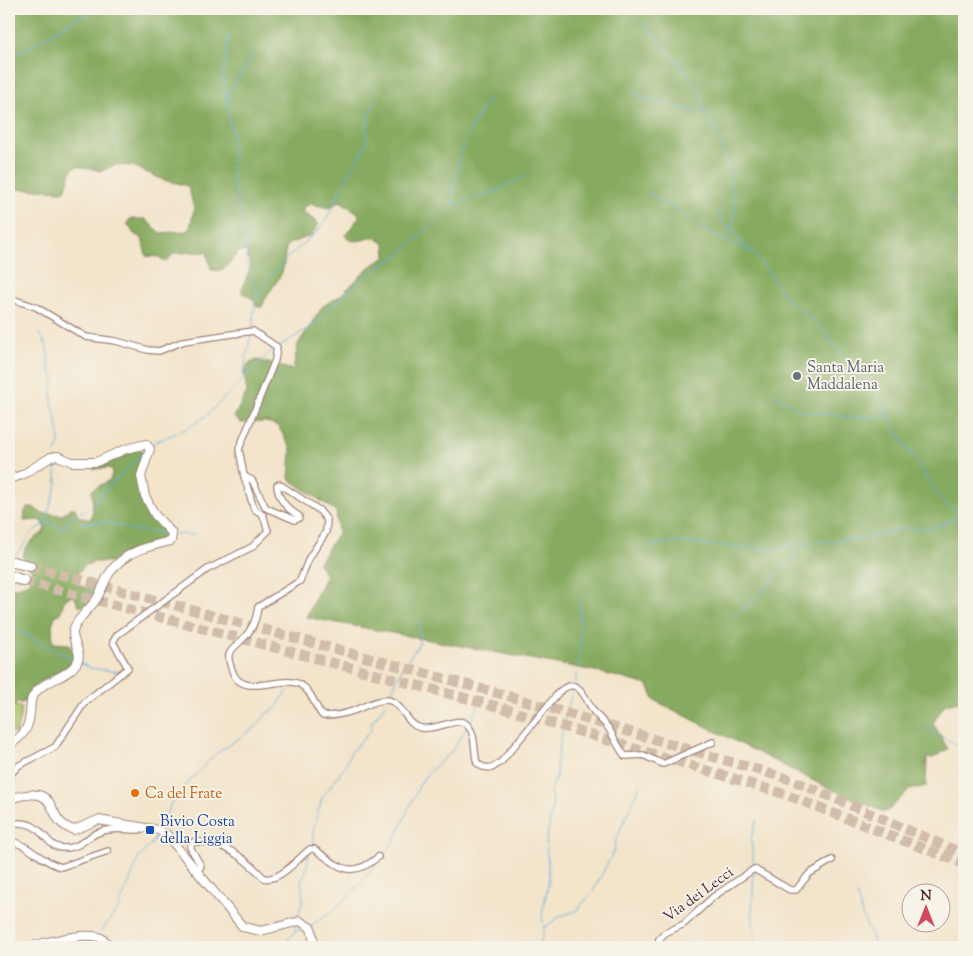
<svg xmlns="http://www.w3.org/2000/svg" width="973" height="956" font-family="'Sorts Mill Goudy',serif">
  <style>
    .green { fill: #a9c46a; stroke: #7a724a }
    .forest { fill: #86aa5e; stroke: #686444 }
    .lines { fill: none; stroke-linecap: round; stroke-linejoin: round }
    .stream { stroke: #61afdb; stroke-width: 1 }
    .highway-tunnel { stroke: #d1bdaa; stroke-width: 10; stroke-dasharray: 10 5; stroke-linecap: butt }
    .street-casing { stroke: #9e827a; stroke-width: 8 }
    .secondary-casing { stroke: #9e827a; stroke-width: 10 }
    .highway-casing { stroke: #9e827a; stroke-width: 12 }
    .street { stroke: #fff; stroke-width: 5.5 }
    .secondary { stroke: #fff; stroke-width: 8 }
    .highway { stroke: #fff; stroke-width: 10 }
    .worship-dot { fill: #6b7280; stroke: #f7f3e8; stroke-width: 2 }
    .food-dot { fill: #e8710a; stroke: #f7f3e8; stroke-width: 2 }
    .transit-dot { fill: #1a4fb4; stroke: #f7f3e8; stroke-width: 2 }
    .labels { text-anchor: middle; stroke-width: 4; stroke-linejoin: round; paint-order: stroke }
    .worship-label { font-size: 15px; fill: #5b616d; stroke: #f7f3e8; text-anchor: start }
    .food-label { font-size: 15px; fill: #c56008; stroke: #f7f3e8; text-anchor: start }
    .transit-label { font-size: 15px; fill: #164399; stroke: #f7f3e8; text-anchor: start }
    .street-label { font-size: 15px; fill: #4a1f2b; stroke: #f7f3e8 }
  </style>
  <rect width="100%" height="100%" fill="#f7f3e8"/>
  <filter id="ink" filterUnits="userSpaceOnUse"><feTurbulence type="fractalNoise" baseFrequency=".02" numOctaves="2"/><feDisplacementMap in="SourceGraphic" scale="10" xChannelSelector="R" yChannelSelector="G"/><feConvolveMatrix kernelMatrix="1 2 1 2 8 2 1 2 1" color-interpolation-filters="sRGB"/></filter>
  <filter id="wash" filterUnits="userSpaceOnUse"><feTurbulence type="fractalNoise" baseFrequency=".0096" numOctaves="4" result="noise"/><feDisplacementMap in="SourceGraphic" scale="20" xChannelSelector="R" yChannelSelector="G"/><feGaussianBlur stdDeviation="1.12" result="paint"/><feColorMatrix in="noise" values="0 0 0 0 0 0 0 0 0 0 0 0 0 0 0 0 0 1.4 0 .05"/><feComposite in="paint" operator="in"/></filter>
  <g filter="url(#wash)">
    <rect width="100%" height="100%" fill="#f3e4ca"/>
    <!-- green -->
    <polygon class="green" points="11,705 22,708 16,734 9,732"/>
    <!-- forest -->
    <g class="forest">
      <path d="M9,9H964V700L945,704L933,723L948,749L933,758H927L926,786L909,790L889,810L884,812L822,785L654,700L648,685L595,671L306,617L326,575L318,564L338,533L336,511L289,479L291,449L278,426L266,422L241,423L234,417L247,392L244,373L248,364L257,360L293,370L298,344L323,306L341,295L369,267L386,257L385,244L374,237C364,239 352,245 345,236L359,217L358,213L340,201L330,208L311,204L303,207V212L319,224L311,236L288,244C283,253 286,262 282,272C277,284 267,292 262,307H257L253,299L241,292L251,266L246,251L238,252C230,263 226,273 211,270L207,252L175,253L165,262L159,257L146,256L142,238L134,234L127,223L130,219H145L160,233L186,231L190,228L194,209L189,188L185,185L163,180L133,166L115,165L102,171L76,166L72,169L65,191L13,189L9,196Z"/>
      <path d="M138,449L146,452C138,475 135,496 151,518C156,524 162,528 166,535L164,539L130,550L112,562H94L84,566L78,573L77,584L86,588L100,580L102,582C96,592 91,608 78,606L75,597L70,596L64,601L60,614L55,616L52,625L53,643L69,644L74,653L73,662C57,676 33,679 26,702L9,705V587L14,588L29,583L32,570L23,557C24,546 34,538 43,533L45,526L39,520L24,521L25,511L28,507H33L41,513L62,515L70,508H75L78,516L90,520L93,510L92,490L110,480L113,470L108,468L94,469L90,466L104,465Z"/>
    </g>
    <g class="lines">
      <!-- stream -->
      <g class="stream">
        <polyline points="641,20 678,61 698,90 707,117 719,137 729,170 735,209 733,231"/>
        <polyline points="229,35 223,77 233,141 233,178 245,240 247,262 258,295"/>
        <polyline points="9,59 78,17 90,14"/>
        <polyline points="632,92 643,98 706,114"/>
        <polyline points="961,93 964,95"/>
        <polyline points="228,103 229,93 252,56"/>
        <polyline points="648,193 685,215 700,228 751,252"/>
        <polyline points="947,195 964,208"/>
        <polyline points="452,205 494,192 528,175"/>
        <polyline points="717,211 724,224 759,259 785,297 819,325 862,381 883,403 896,431 923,471 930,485 945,503 964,518"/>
        <polyline points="252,330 255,301 265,282 286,259 319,230 332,209 347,177 366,145 369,115 378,98"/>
        <path d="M39,333L47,346L50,371L54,377C54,385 51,392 52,400C54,418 64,435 56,453"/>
        <polyline points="279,347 316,323 365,276 395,257 442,217 452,205 459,158 471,128 489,98"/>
        <polyline points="243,376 251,334"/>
        <polyline points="774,394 800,410 854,418 889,415"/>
        <polyline points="151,446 155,442 188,428 206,416 273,349"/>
        <polyline points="45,523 57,484 55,460"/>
        <polyline points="80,523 107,522 133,530 166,533"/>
        <polyline points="175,534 194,535"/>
        <polyline points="27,538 36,529 47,523 62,528 65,527 71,517 91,507 107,488 146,450"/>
        <polyline points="648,545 680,542 774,550 793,544 867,538 902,528 932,528 961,516"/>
        <polyline points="17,554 27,541"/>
        <polyline points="9,556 14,554"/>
        <polyline points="730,619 758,597 806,543"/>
        <polyline points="9,629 28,636 74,660"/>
        <polyline points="79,663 91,668 119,672"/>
        <polyline points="575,683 580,658 580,597"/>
        <polyline points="389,697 403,667 419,644 420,620"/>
        <polyline points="469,724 484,695"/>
        <polyline points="925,727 964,749"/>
        <polyline points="161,829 172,801 195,775 217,753 256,727 267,713 275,709 288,690"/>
        <polyline points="313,846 313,831 322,798 346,765 351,752 371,730 372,722 386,703"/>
        <polyline points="380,857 392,845 420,784 426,775 451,752 467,727"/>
        <polyline points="754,867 751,838 757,821"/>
        <polyline points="754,871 752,912 756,947"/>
        <polyline points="857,895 863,918 876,947"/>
        <polyline points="297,919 303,900 301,881 306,872 309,853"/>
        <path d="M311,925C337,912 361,883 378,860"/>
        <polyline points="544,928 560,916 576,911 592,893 614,851 615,842 640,785"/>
        <polyline points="295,932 296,925"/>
        <polyline points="100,933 118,909 139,858 158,835"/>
        <polyline points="93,947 98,939"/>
        <polyline points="281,947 295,932 305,927"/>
        <polyline points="540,947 544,928 542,915 549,879 546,842 553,805 550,792 557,774 556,767 561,736 573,689"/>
      </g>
    </g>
  </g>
  <g filter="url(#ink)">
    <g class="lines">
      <!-- highway-tunnel -->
      <g class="highway-tunnel">
        <polyline points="30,566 505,695 792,780 964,854"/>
        <polyline points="24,581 499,707 784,794 964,864"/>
      </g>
      <!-- street casing -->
      <g class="street-casing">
        <g id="street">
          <polyline points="9,298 36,307 86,337 116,341 148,350 159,351 184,341 253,331 277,347 275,360 239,449 244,476 254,509 263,515 268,531 252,547 208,569 117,635 113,642 128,668 85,702 55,747 18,766 9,776"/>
          <path d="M244,476L252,480L266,508L295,520L299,518V516C287,509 278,499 277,485L279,484L319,510L327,520L326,532L309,558L300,581L258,607C256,621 252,630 242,640C237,645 231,649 229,655C228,660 230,665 232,670C241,701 283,673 301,685C313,692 314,707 323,716C332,716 344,714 353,711C364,707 374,700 386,700C402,700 405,725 421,728C435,731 457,717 465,723C477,732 473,750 477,763L483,767L492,768L501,762L559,692C579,674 585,699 594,712C599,718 605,723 609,729C615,739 618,747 625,756L643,755L663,764L713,742"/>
          <path d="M9,824C44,817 42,846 62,848C79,849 84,839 97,833C110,827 125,830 139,830"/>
          <path d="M9,841C29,844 41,862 61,867L108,851"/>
          <path d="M197,872L201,866L190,847L193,842C222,840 245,858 264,878C280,882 298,858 310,849H314C340,867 350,880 378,857"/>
          <polyline points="658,947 659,939 665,933 684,924 713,897 754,869 790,890 796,890 809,874 832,860"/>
        </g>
      </g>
      <!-- secondary casing -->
      <g class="secondary-casing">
        <g id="secondary">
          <path d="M9,479L22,475L51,457L58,456L72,462H96L126,449L146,444L150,449L141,476L145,496L155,515L172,533L171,541C146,547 123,552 109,574C104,582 101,593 95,601C89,610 75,620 73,632C72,643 84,653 76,664C65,680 40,680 32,698C30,702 31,708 30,713C29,730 22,736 9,746"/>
          <path d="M9,799C66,781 41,821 74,830L98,820L158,830L167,835L243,927L261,931L300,921L311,928L315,947"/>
          <polyline points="9,945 12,947"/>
          <path d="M27,947C46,943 80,932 99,937C104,939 108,944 111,947"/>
        </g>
      </g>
      <!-- highway casing -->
      <g class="highway-casing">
        <g id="highway">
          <polyline points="9,561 30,566"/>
          <polyline points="9,576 24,581"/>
        </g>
      </g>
      <!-- street -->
      <use href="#street" class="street"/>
      <!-- secondary -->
      <use href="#secondary" class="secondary"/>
      <!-- highway -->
      <use href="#highway" class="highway"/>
    </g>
  </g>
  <!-- markers -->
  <circle class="worship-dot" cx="797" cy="376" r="5"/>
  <circle class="food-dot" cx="135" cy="793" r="5"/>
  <rect class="transit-dot" x="145" y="825" width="10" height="10" rx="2.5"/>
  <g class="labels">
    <!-- worship labels -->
    <g class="worship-label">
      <text x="807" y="372">Santa Maria<tspan x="807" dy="17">Maddalena</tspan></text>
    </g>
    <!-- food labels -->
    <g class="food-label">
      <text x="145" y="798">Ca del Frate</text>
    </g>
    <!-- transit labels -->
    <g class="transit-label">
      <text x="160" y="826">Bivio Costa<tspan x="160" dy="17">della Liggia</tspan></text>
    </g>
    <!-- street labels -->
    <g class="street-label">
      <text transform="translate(698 894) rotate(-36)" y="5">Via dei Lecci</text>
    </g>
  </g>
  <!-- margin -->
  <rect width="973" height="956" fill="none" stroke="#f7f3e8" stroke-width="30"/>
  <!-- north arrow -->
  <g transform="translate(926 908)"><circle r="24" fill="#f7f3e8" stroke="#b29e9c"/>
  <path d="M0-4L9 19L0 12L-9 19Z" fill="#d1495b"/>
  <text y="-8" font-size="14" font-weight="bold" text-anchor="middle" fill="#4a1f2b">N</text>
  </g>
</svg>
